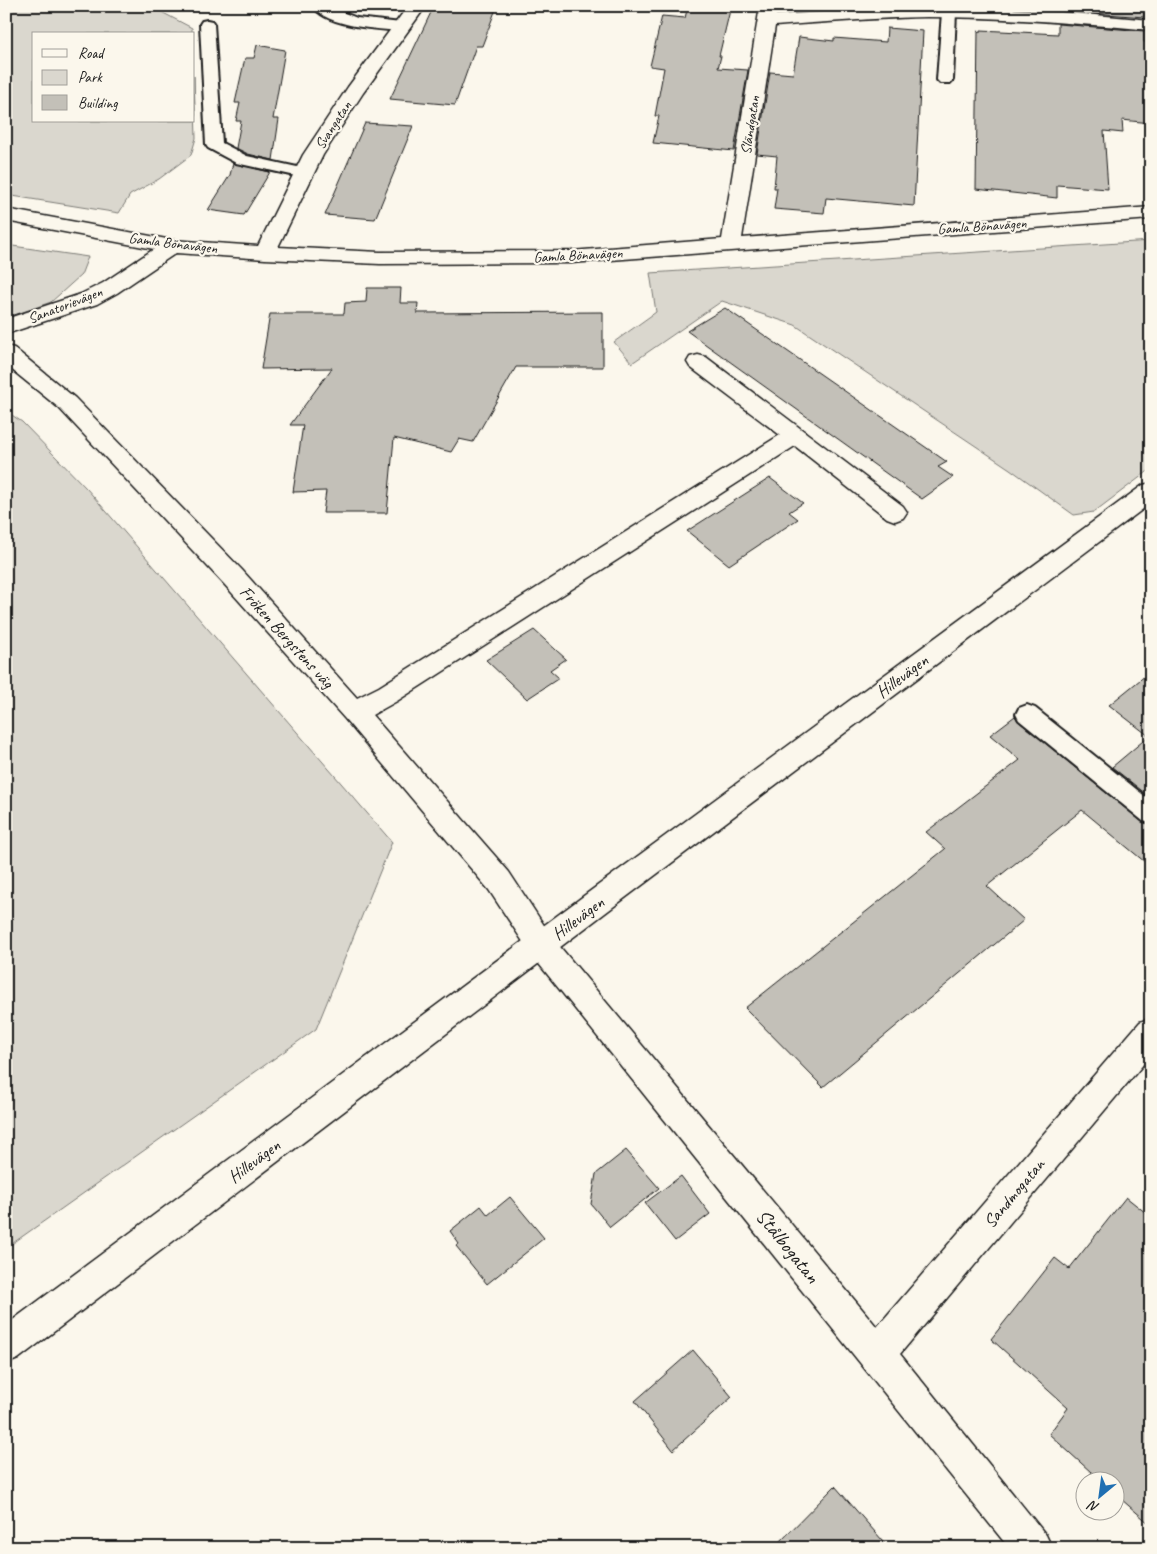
<svg xmlns="http://www.w3.org/2000/svg" width="1157" height="1554" font-family="Caveat,sans-serif">
  <style>
    .green { fill: #dad7ce; stroke: #7b7a75 }
    .building { fill: #c3c0b8; stroke: #1c1c1c }
    .lines { fill: none; stroke-linecap: round; stroke-linejoin: round }
    .lane-casing { stroke: #1c1c1c; stroke-width: 4 }
    .street-casing { stroke: #1c1c1c; stroke-width: 3 }
    .secondary-casing { stroke: #1c1c1c; stroke-width: 3 }
    .lane { fill: #fbf7ec; fill-rule: evenodd }
    .street { fill: #fbf7ec; fill-rule: evenodd }
    .secondary { fill: #fbf7ec; fill-rule: evenodd }
    .labels { text-anchor: middle; stroke-width: 4.5; stroke-linejoin: round; paint-order: stroke }
    .far-street-label { font-size: 15px; fill: #1c1c1c; stroke: #fbf7ec }
    .street-label { font-size: 18px; fill: #1c1c1c; stroke: #fbf7ec }
    .near-street-label { font-size: 21px; fill: #1c1c1c; stroke: #fbf7ec }
  </style>
  <rect width="100%" height="100%" fill="#fbf7ec"/>
  <filter id="ink" filterUnits="userSpaceOnUse"><feTurbulence type="fractalNoise" baseFrequency=".02" numOctaves="2"/><feDisplacementMap in="SourceGraphic" scale="10" xChannelSelector="R" yChannelSelector="G"/><feConvolveMatrix kernelMatrix="1 2 1 2 8 2 1 2 1" color-interpolation-filters="sRGB"/></filter>
  <g filter="url(#ink)">
    <!-- green -->
    <g class="green">
      <polygon points="6,6 150,6 192,28 192,34 34,34 34,121 194,121 194,76 196,138 191,155 159,179 130,195 119,213 6,195"/>
      <polygon points="1151,241 1151,469 1094,512 1074,515 1010,469 795,325 722,301 632,363 614,342 656,312 650,273"/>
      <polygon points="6,245 88,257 81,275 51,302 6,318"/>
      <polygon points="6,411 22,422 87,489 392,842 316,1029 6,1248"/>
    </g>
    <!-- building -->
    <g class="building">
      <polygon points="434,6 497,6 482,46 476,46 455,105 390,99"/>
      <polygon points="688,6 731,6 719,56 721,56 718,68 748,70 734,151 653,143 659,116 655,116 664,68 650,66 662,16 685,18"/>
      <polygon points="1057,6 1144,6 1144,17 1057,10"/>
      <polygon points="1058,24 1144,31 1144,42 1151,43 1151,123 1122,120 1123,133 1104,131 1108,189 1057,185 1057,198 976,189 978,31 981,32 981,30 1058,34"/>
      <polygon points="887,28 923,31 914,206 826,198 824,213 774,209 777,188 774,188 777,156 757,154 770,72 793,74 799,37 834,41 834,38 886,42"/>
      <polygon points="257,45 285,50 273,119 279,119 273,160 248,154 236,148 241,121 236,121 240,103 235,103 245,58 254,58"/>
      <polygon points="365,123 413,126 375,219 325,215"/>
      <polygon points="233,163 270,172 244,215 208,210 230,175"/>
      <polygon points="367,288 401,288 400,303 418,303 417,313 603,312 603,367 516,367 473,442 459,439 451,452 394,438 387,513 323,513 326,491 293,492 303,425 290,425 332,368 261,369 270,314 344,314 345,303 366,302"/>
      <polygon points="725,308 947,462 938,467 953,477 922,499 687,331"/>
      <polygon points="770,478 803,503 789,512 798,519 729,565 687,531"/>
      <polygon points="534,630 566,659 550,670 559,678 527,699 486,660"/>
      <polygon points="1151,671 1151,798 1112,767 1149,736 1109,705"/>
      <polygon points="1015,716 1018,721 1142,822 1151,825 1151,867 1082,810 987,886 1024,920 823,1087 745,1008 945,849 926,832 1020,760 990,735"/>
      <polygon points="626,1150 659,1188 610,1227 591,1204 596,1174"/>
      <polygon points="681,1176 710,1214 675,1241 645,1203"/>
      <polygon points="510,1197 544,1238 487,1284 456,1246 459,1244 450,1231 481,1206 488,1215"/>
      <polygon points="1126,1197 1151,1217 1151,1525 1114,1493 1114,1482 1102,1482 1049,1434 1068,1408 991,1339 1055,1258 1069,1269"/>
      <polygon points="693,1350 732,1397 673,1450 635,1401"/>
      <polygon points="835,1486 889,1548 774,1548"/>
    </g>
    <g class="lines">
      <!-- lane casing -->
      <g class="lane-casing">
        <g id="lane">
          <path d="M313,6H327L357,18L401,23L406,24L408,27L406,30L401,31C378,29 326,27 313,6Z"/>
          <polygon points="949,8 954,9 956,12 953,80 950,83 940,83 937,80 942,12 944,9"/>
          <polygon points="207,20 212,21 214,24 222,143 247,156 311,170 313,173 311,176 305,178 236,163 208,148 206,145 200,24 202,21"/>
          <polygon points="1027,705 1035,708 1151,801 1151,823 1143,821 1019,720 1016,714 1019,708"/>
        </g>
      </g>
      <!-- street casing -->
      <g class="street-casing">
        <g id="street">
          <path d="M408,6H426L363,93L323,155L278,247L380,252L571,251L722,239L760,6H778L776,15L903,7H974L1050,11L1151,20V30C1076,23 1002,17 927,17C876,18 825,22 775,26L742,238L1151,207V219L571,263L380,264L265,259L176,253L117,293L97,304L6,334V319L81,294L103,283L154,249L6,221V209L172,240L258,246L303,155L348,87Z"/>
          <polygon points="6,346 14,348 75,398 242,570 357,698 379,687 780,435 690,367 687,362 690,357 698,355 706,357 903,506 907,512 903,518 895,521 887,518 795,446 397,701 372,715 509,872 551,936 877,1327 1140,1022 1151,1018 1151,1055 900,1354 1046,1535 1052,1548 1009,1548 531,954 489,890 345,719 224,584 59,408 6,365"/>
        </g>
      </g>
      <!-- secondary casing -->
      <g class="secondary-casing">
        <polygon id="secondary" points="1151,483 1151,503 609,910 18,1359 6,1364 6,1325 589,892 1143,485"/>
      </g>
      <!-- lane -->
      <use href="#lane" class="lane"/>
      <!-- street -->
      <use href="#street" class="street"/>
      <!-- secondary -->
      <use href="#secondary" class="secondary"/>
    </g>
  </g>
  <g class="labels">
    <!-- far-street labels -->
    <g class="far-street-label">
      <text transform="translate(333 125) rotate(-57)" y="5">Svangatan</text>
      <text transform="translate(750 125) rotate(-81)" y="5">Sländgatan</text>
      <text transform="translate(982 226) rotate(-4)" y="5">Gamla Bönavägen</text>
      <text transform="translate(173 243) rotate(7)" y="5">Gamla Bönavägen</text>
      <text transform="translate(578 255) rotate(-3)" y="5">Gamla Bönavägen</text>
      <text transform="translate(65 305) rotate(-21)" y="5">Sanatorievägen</text>
    </g>
    <!-- street labels -->
    <g class="street-label">
      <text transform="translate(287 637) rotate(48)" y="6">Fröken Bergstens väg</text>
      <text transform="translate(902 676) rotate(-37)" y="6">Hillevägen</text>
      <text transform="translate(578 918) rotate(-37)" y="6">Hillevägen</text>
      <text transform="translate(254 1161) rotate(-37)" y="6">Hillevägen</text>
      <text transform="translate(1014 1193) rotate(-50)" y="6">Sandmogatan</text>
    </g>
    <!-- near-street labels -->
    <g class="near-street-label">
      <text transform="translate(788 1246) rotate(51)" y="7">Stålbogatan</text>
    </g>
  </g>
  <!-- margin -->
  <rect width="1157" height="1554" fill="none" stroke="#fbf7ec" stroke-width="25"/>
  <rect x="12" y="12" width="1132" height="1529" fill="none" stroke="#1c1c1c" stroke-width="2" filter="url(#ink)"/>
  <!-- legend -->
  <rect x="32" y="32" width="162" height="90" fill="#fbf7ec" stroke="#a29f99"/>
  <rect x="42" y="49" width="25" height="8" fill="#fbf7ec" stroke="#a29f99"/>
  <text x="78" y="58" font-size="15" fill="#1c1c1c">Road</text>
  <rect x="42" y="70" width="25" height="15" fill="#dad7ce" stroke="#a29f99"/>
  <text x="78" y="82" font-size="15" fill="#1c1c1c">Park</text>
  <rect x="42" y="95" width="25" height="15" fill="#c3c0b8" stroke="#a29f99"/>
  <text x="78" y="108" font-size="15" fill="#1c1c1c">Building</text>
  <!-- north arrow -->
  <g transform="translate(1100 1496) rotate(209)"><circle r="24" fill="#fbf7ec" stroke="#a29f99"/>
  <path d="M0-4L9 19L0 12L-9 19Z" fill="#1f6fb2"/>
  <text y="-8" font-size="14" font-weight="bold" text-anchor="middle" fill="#1c1c1c">N</text>
  </g>
</svg>
